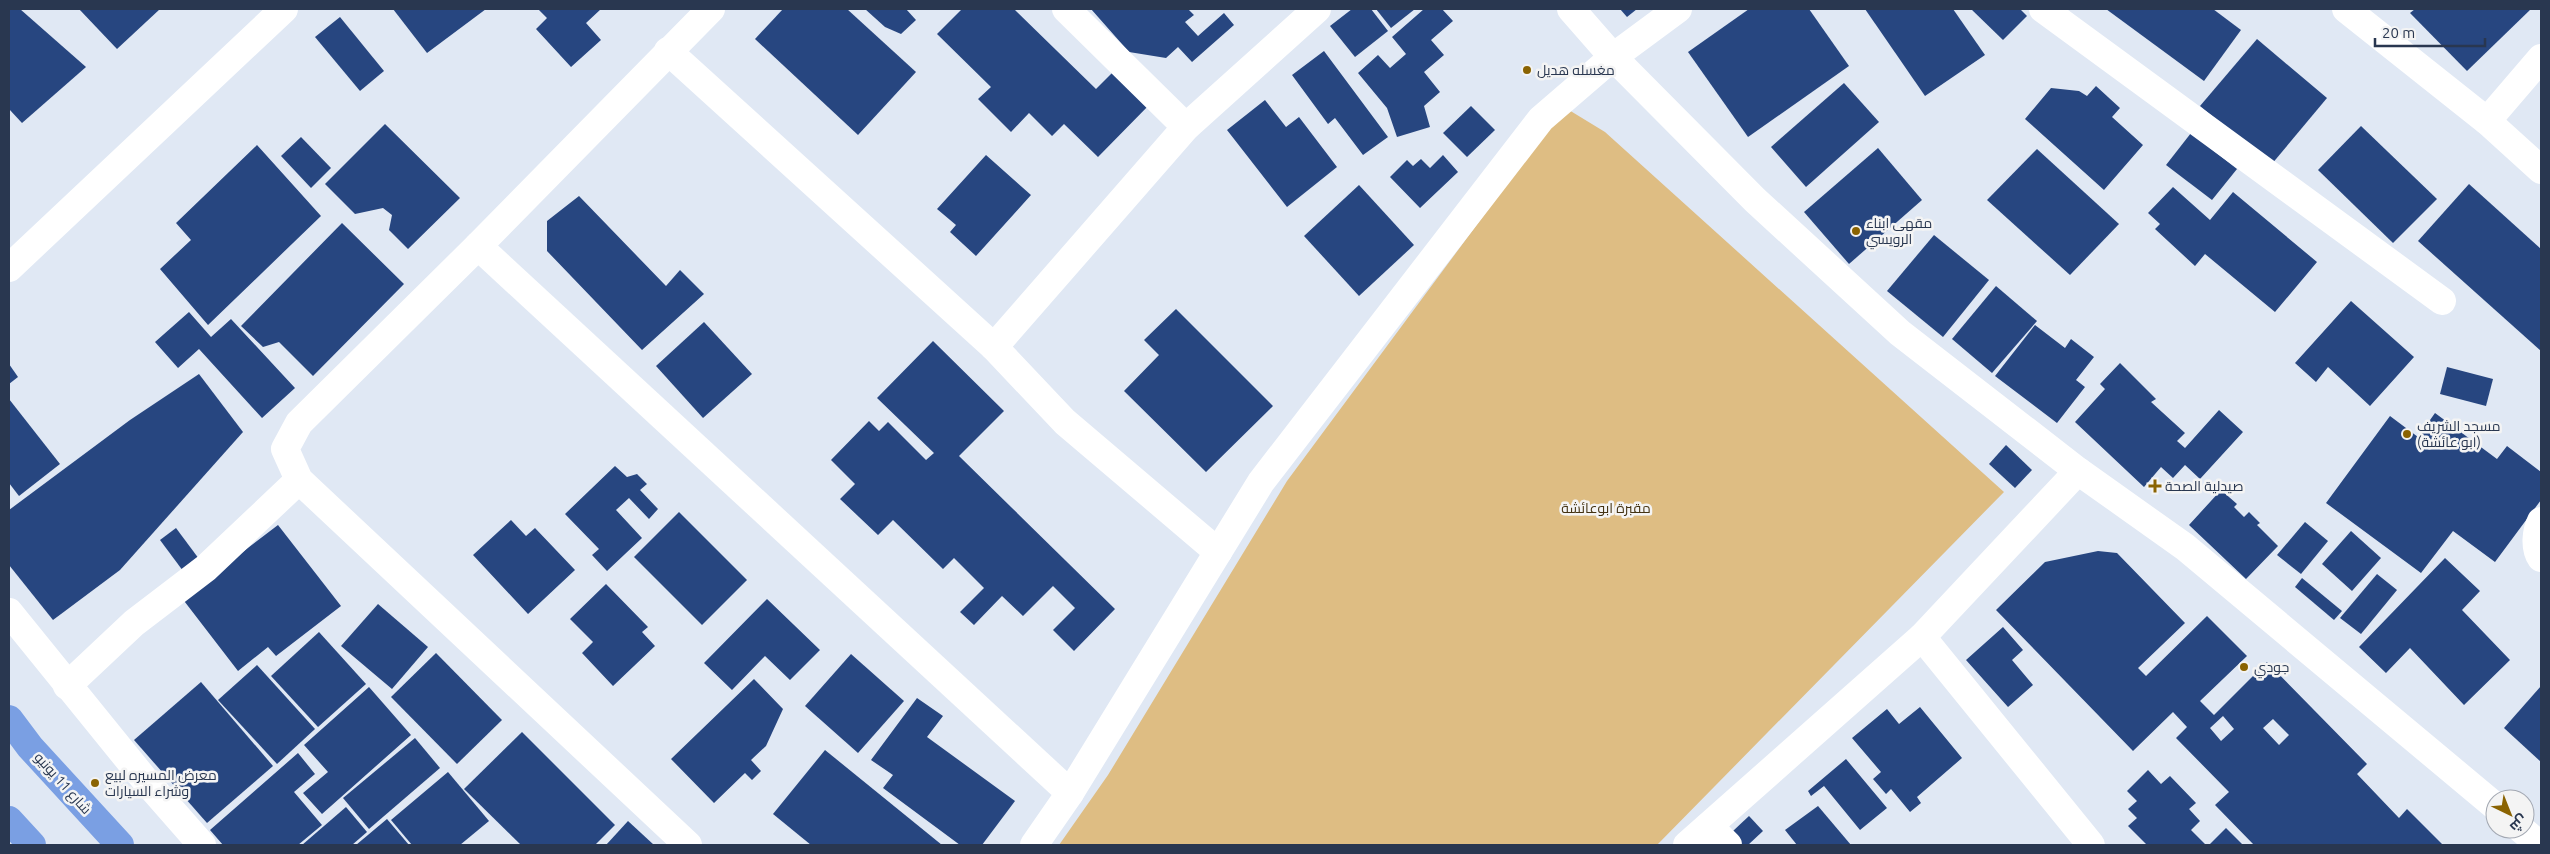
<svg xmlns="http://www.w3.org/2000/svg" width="2550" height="854" font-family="Ubuntu,Cairo,sans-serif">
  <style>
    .green { fill: #debd83 }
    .building { fill: #274680; fill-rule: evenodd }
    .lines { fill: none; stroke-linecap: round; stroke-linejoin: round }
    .street { stroke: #fff; stroke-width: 28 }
    .secondary { stroke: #fff; stroke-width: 28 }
    .highway { stroke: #7a9fe3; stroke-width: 28 }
    .poi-dot { fill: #8a6302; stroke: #f4f4f4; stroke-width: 2 }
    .labels { text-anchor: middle; stroke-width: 5; stroke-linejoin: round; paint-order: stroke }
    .poi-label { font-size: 14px; fill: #293750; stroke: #f4f4f4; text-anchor: start }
    .park-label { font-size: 14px; fill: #443312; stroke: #f4f4f4 }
    .street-label { font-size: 14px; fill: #293750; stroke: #f4f4f4 }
  </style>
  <rect width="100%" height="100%" fill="#e0e8f4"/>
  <!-- green -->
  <polygon class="green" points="1564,107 1605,132 2004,492 1657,845 1059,845 1108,775 1287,481"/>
  <!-- building -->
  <g class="building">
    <polygon points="9,9 20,9 86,67 22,123 9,109"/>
    <polygon points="79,9 160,9 117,49"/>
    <polygon points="393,9 486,9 427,53"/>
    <polygon points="538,9 601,9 586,23 601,40 571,67 536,29 547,18"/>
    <polygon points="783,9 847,9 916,72 858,135 755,39"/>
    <polygon points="865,9 906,9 916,20 901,34 885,27"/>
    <polygon points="962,9 1014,9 1096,89 1118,67 1153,101 1098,157 1064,124 1052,136 1029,113 1011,132 978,99 991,87 937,34"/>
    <polygon points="1091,9 1188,9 1194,15 1185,22 1198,36 1224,13 1234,25 1192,62 1178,47 1166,58 1129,52"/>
    <polygon points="1352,9 1371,9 1388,31 1355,57 1330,26"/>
    <polygon points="1376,9 1415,9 1391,28"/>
    <polygon points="1424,9 1442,9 1453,21 1431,40 1444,55 1424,72 1440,92 1424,106 1430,127 1397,137 1387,108 1358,73 1378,55 1390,68 1406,54 1392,37"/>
    <polygon points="1620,9 1637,9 1627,17"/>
    <polygon points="1749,9 1809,9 1849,66 1748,137 1688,52"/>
    <polygon points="1865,9 1953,9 1985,55 1925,96"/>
    <polygon points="1971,9 2020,9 2027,16 2003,40"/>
    <polygon points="2106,9 2213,9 2241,30 2204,81"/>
    <polygon points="2415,9 2531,9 2467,71 2410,13"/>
    <polygon points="340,17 384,71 360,91 315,37"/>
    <polygon points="2257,39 2327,98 2271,165 2200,106"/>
    <polygon points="1324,51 1388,137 1363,155 1335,118 1328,124 1292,75"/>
    <polygon points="1844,83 1879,122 1806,187 1771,147"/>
    <polygon points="2096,86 2120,108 2112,117 2143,145 2104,190 2025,119 2051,88 2079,91 2087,96"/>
    <polygon points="1265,100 1286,127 1299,117 1337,167 1287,207 1227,130"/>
    <polygon points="1471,106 1495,130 1467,157 1443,133"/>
    <polygon points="385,124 460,198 408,249 389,230 392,215 383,208 355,214 325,184"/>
    <polygon points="2361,126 2437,199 2393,243 2318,170"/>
    <polygon points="2191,133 2237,169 2212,200 2166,165"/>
    <polygon points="301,137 331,168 311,188 281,156"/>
    <polygon points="257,145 321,216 208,325 160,269 191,240 176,223"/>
    <polygon points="1878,148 1922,200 1849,264 1804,212"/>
    <polygon points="2037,149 2119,224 2070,275 1987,200"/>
    <polygon points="986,155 1031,195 976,256 950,232 956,225 937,209"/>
    <polygon points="1443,155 1458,172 1420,208 1390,177 1407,160 1413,166 1421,159 1430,168"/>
    <polygon points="2469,184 2541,249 2541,351 2418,241"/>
    <polygon points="1359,185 1414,245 1359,296 1304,236"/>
    <polygon points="2173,187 2210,220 2233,192 2317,262 2275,312 2205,254 2195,266 2155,229 2160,224 2148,213"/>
    <polygon points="579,196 666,286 680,270 704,294 642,350 547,251 547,221"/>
    <polygon points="342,223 404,284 313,376 279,342 263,347 241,326"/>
    <polygon points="1934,235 1989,280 1943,337 1887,291"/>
    <polygon points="1996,286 2037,321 1992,373 1952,339"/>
    <polygon points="2351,301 2414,357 2370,406 2328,367 2316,382 2295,363"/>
    <polygon points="1176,309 1273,406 1206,472 1124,391 1159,355 1144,340"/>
    <polygon points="189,312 211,337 231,319 295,388 262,418 199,349 178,368 155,342"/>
    <polygon points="704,322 752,374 703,418 656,366"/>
    <polygon points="2035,325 2065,348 2071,339 2094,357 2076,380 2085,387 2057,423 1995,376"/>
    <polygon points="933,341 1004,411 959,456 1115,609 1074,651 1053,630 1075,608 1053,586 1023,616 1002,596 974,625 960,612 984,588 954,558 943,569 893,520 878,535 840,499 855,484 831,460 869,421 879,431 888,422 926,460 934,453 877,398"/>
    <polygon points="2120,363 2156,399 2151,402 2185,433 2177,441 2185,448 2219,410 2243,432 2200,479 2185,465 2173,478 2161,467 2144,487 2075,422 2105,389 2100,384"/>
    <polygon points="9,364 18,377 9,384"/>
    <polygon points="2447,367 2493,379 2486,406 2440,394"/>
    <polygon points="199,374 243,432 120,570 53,620 9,565 9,510 130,420"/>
    <polygon points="9,399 60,464 19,496 9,483"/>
    <polygon points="2435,413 2497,459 2507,446 2541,472 2541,500 2495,562 2453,531 2421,573 2326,503 2390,416 2418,437"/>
    <polygon points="2006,445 2032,470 2015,488 1989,464"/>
    <polygon points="615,466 627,477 637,474 647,484 640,490 658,509 649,519 629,498 616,510 642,538 607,571 592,555 599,549 565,514"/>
    <polygon points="2221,490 2237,504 2234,507 2244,517 2249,512 2260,523 2257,525 2278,546 2246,579 2189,525"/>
    <polygon points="679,512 747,580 702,625 634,557"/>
    <polygon points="511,520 526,536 535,528 575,570 528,614 473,555"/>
    <polygon points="2305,522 2328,541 2301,574 2277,555"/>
    <polygon points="278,525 341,606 276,656 268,647 238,671 178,593 219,570"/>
    <polygon points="176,528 205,567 189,579 160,540"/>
    <polygon points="2351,531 2381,558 2352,591 2322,564"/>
    <path d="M2098,551L2117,553L2185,623L2138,668L2146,676L2207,616L2247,656L2200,701L2214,715L2267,662L2367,764L2357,774L2399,818L2407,809L2443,845H2254L2215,805L2229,792L2176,738L2187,727L2173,712L2133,751L1996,610L2045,562ZM2223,716L2234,729L2221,741L2210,728ZM2273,719L2289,735L2279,745L2263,728Z"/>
    <polygon points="2445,558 2480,591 2462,610 2510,660 2464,705 2410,648 2386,673 2359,647"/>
    <polygon points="2377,574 2397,590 2361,634 2340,618"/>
    <polygon points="2302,578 2342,611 2334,620 2295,587"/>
    <polygon points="606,584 648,627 642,632 655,646 613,686 582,653 593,642 570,619"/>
    <polygon points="767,599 820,650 790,680 765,656 732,690 704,663"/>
    <polygon points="378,604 428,647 392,689 341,646"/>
    <polygon points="2003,627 2023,650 2012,660 2033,685 2008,707 1966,660"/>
    <polygon points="319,632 366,684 318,727 271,676"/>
    <polygon points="436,653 502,720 457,764 391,697"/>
    <polygon points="851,654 904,701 858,753 805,706"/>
    <polygon points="257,665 315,729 277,764 218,700"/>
    <polygon points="754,679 783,709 766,746 751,760 761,771 752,780 745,773 714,803 671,759"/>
    <polygon points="201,682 273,766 207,823 134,740"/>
    <polygon points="2541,686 2541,762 2504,728"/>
    <polygon points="369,687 411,735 322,814 303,793 328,772 304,745"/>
    <polygon points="917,698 943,716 927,737 1015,801 982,845 960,845 883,788 893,775 871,760"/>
    <polygon points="1920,707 1962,758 1917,797 1921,803 1910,812 1891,789 1886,794 1873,779 1881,772 1852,738 1887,709 1899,724"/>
    <polygon points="522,732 615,825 595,845 521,845 464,789"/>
    <polygon points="415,738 440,768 369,829 343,798"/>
    <polygon points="825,750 942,845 811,845 773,814"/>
    <polygon points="298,753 315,774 294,792 322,825 298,845 223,845 210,830"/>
    <polygon points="1846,759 1887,808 1860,830 1824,786 1811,796 1808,791"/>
    <polygon points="2148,770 2161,784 2170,776 2196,803 2189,809 2200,821 2191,830 2206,845 2147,845 2128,826 2137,818 2128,809 2137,801 2127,791"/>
    <polygon points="448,772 489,821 460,845 412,845 391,820"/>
    <polygon points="1818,806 1851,845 1797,845 1785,830"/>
    <polygon points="346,807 367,832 352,845 302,845"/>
    <polygon points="1749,816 1763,831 1748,845 1718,845"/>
    <polygon points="387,819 409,845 356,845"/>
    <polygon points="628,821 654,845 606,845"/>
    <polygon points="2226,828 2243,845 2209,845"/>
  </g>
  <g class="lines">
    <!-- street -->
    <g class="street">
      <polyline points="1066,9 1186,127"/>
      <polyline points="2043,9 2442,301"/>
      <polyline points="2346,9 2487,121 2541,58"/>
      <polyline points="668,51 994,347 1065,422 1218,552"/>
      <polyline points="2487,121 2541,170"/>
      <polyline points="478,246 1070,793"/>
      <polyline points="9,268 284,9"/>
      <polyline points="994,347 1186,127 1317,9"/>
      <path d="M2541,521C2536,531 2534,548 2541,558"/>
      <polyline points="9,612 145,780 202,845"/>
      <polyline points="1922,637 2091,845"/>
      <polyline points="67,686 134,623 206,568 299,480"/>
      <polyline points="1709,826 1728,845"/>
      <polyline points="688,845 299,480 285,449 299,423 478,246 711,9"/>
      <polyline points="1034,845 1070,793 1261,482 1541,119 1613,57 1678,9"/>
      <polyline points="1687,845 1922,637 2078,471"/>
    </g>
    <!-- secondary -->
    <g class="secondary">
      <polyline points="1571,9 1613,57 1755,200 1900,333 2078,471 2185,547 2495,806"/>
      <polyline points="2521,829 2540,845"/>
    </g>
    <!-- highway -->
    <g class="highway">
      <polyline points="9,719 30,747 120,845"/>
      <polyline points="9,820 32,845"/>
    </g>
  </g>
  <!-- markers -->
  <g class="poi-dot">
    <circle cx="1527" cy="70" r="5"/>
    <circle cx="1856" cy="231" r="5"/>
    <circle cx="2407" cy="434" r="5"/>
    <path d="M2152.5 478.5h5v5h5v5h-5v5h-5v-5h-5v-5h5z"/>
    <circle cx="2244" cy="667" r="5"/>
    <circle cx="95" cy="783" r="5"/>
  </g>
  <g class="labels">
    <!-- poi labels -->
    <g class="poi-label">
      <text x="1537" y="75">مغسله هديل</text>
      <text x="1866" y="228">مقهى ابناء<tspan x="1866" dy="16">الرويسي</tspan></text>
      <text x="2417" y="431">مسجد الشريف<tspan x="2417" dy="16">(ابو عائشة)</tspan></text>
      <text x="2165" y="491">صيدلية الصحة</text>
      <text x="2254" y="672">جودي</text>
      <text x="105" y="780">معرض المسيره لبيع<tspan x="105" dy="16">وشراء السيارات</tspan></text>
    </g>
    <!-- park labels -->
    <g class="park-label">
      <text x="1606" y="513">مقبرة ابوعائشة</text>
    </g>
    <!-- street labels -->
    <g class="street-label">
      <text transform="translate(63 783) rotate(48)" y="5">شارع 11 يونيو</text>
    </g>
  </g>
  <!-- border -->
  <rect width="2550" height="854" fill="none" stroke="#293750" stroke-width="20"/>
  <!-- north arrow -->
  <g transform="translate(2510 814) rotate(137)"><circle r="24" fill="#f4f4f4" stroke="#a3a8b2"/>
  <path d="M0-4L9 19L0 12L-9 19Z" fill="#8a6302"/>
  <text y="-8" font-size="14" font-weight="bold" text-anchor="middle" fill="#293750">ش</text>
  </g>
  <!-- scale -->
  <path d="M2375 38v8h110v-8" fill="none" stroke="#293750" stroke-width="2.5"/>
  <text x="2382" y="38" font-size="15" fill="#293750" stroke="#f4f4f4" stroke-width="4" paint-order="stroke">20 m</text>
</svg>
